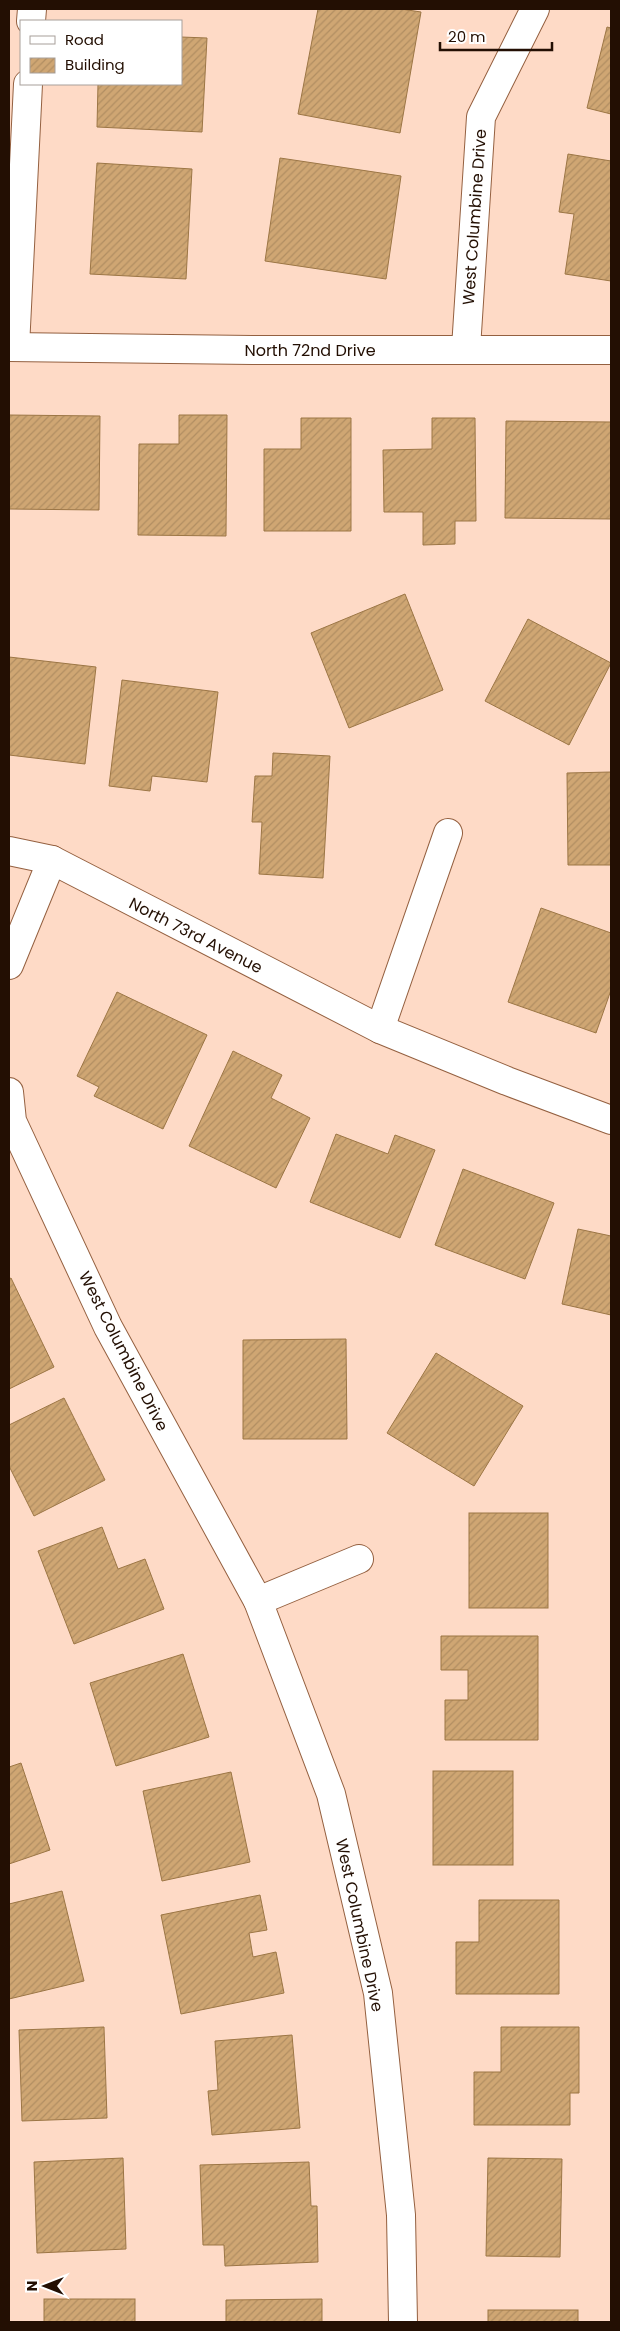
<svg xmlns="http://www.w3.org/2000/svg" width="620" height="2331" font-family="Poppins,sans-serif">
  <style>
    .building { fill: url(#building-hatch); stroke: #9c7645 }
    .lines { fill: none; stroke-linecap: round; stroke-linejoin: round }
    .minor-casing { stroke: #946040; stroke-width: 30 }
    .minor { stroke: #fff; stroke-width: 28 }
    .labels { text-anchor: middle; stroke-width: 5; stroke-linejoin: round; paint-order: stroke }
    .street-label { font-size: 16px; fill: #230f03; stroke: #fff }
  </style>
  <defs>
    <pattern id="building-hatch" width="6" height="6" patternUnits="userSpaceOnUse" patternTransform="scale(1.25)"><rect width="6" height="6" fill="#cfa673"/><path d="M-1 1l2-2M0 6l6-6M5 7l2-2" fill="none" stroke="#b18e62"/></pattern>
  </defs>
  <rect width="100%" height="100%" fill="#fedac6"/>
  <!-- building -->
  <g class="building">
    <polygon points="318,9 401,9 421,12 400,133 298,114"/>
    <polygon points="607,27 611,28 611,114 587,108"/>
    <polygon points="181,37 207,38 202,132 97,127 98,84 181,84"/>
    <polygon points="568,154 611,161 611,281 565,274 574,214 559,212"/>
    <polygon points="280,158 401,176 386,279 265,261"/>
    <polygon points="97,163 192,169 186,279 90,274"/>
    <polygon points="9,415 100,416 99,510 9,509"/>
    <polygon points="179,415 227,415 226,536 138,535 139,444 179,444"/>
    <polygon points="301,418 351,418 351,531 264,531 264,449 301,449"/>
    <polygon points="432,418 475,418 476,521 455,521 455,544 423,545 423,512 384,512 383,450 432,449"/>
    <polygon points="506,421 611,422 611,519 505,518"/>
    <polygon points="405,594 443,690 349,728 311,633"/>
    <polygon points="528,619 611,663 569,745 485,701"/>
    <polygon points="9,657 96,667 85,764 9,755"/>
    <polygon points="122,680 218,692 207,782 152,776 150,791 109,786"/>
    <polygon points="273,753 330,756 323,878 259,874 262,822 252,822 255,776 272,776"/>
    <polygon points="611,772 611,865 568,865 567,773"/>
    <polygon points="541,908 611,933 611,990 596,1033 508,1002"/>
    <polygon points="117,992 207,1035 163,1129 94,1096 99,1087 77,1076"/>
    <polygon points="233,1051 282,1075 271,1098 310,1118 276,1188 189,1146"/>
    <polygon points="336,1134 388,1154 395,1135 435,1150 400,1238 310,1202"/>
    <polygon points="463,1169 554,1203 525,1279 435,1245"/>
    <polygon points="578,1229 611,1236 611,1315 562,1304"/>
    <polygon points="11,1278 54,1367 9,1389 9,1279"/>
    <polygon points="346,1339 347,1439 243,1439 243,1340"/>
    <polygon points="436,1353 523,1406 474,1486 387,1433"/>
    <polygon points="64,1398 105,1480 34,1516 9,1466 9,1425"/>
    <rect x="469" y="1513" width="79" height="95"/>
    <polygon points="102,1527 118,1569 145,1559 164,1609 74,1644 38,1551"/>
    <polygon points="441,1636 538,1636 538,1740 445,1740 445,1700 468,1700 468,1670 441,1670"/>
    <polygon points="183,1654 209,1737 116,1766 90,1683"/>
    <polygon points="21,1763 50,1850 9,1864 9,1767"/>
    <rect x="433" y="1771" width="80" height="94"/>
    <polygon points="231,1772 250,1862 162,1881 143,1791"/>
    <polygon points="62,1891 84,1981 9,1999 9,1904"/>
    <polygon points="260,1895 267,1930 249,1933 253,1957 276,1952 284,1993 181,2014 161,1915"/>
    <polygon points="479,1900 559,1900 559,1994 456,1994 456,1942 479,1942"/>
    <polygon points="104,2027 107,2118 22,2121 19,2030"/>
    <polygon points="501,2027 579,2027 579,2093 570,2093 570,2125 474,2125 474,2072 501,2072"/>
    <polygon points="292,2035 300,2128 212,2135 208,2091 218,2090 215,2041"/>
    <polygon points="123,2158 126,2249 37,2253 34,2162"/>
    <polygon points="488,2158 562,2159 560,2257 486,2256"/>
    <polygon points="309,2162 311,2206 317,2206 318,2262 225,2266 224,2245 203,2245 200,2165"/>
    <rect x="44" y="2299" width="91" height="23"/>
    <polygon points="322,2299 322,2322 226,2322 226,2300"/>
    <rect x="488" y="2310" width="90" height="12"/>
  </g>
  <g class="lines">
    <!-- minor casing -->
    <g class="minor-casing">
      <g id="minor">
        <polyline points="31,21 32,9"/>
        <polyline points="9,347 252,350 611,350"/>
        <polyline points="15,347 28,84"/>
        <polyline points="466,348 481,117 535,9"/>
        <polyline points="9,851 52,860 380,1029 507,1081 611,1120"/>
        <polyline points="9,965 52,860"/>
        <polyline points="380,1029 448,833"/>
        <polyline points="9,1092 12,1121 108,1327 258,1601 331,1794 378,1993 401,2215 403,2322"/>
        <polyline points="258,1601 359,1559"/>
      </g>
    </g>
    <!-- minor -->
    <use href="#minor" class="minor"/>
  </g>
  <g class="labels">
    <!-- street labels -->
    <g class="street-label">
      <text transform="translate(474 217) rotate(-86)" y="6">West Columbine Drive</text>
      <text x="310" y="356">North 72nd Drive</text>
      <text transform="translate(196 935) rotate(27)" y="6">North 73rd Avenue</text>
      <text transform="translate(124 1351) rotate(63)" y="6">West Columbine Drive</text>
      <text transform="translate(360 1925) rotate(78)" y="6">West Columbine Drive</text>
    </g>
  </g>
  <!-- border -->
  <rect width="620" height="2331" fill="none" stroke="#230f03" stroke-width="20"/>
  <!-- legend -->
  <rect x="20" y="20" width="162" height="65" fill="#ffffff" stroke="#a79f9a"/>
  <rect x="30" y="36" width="25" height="8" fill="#ffffff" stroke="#a79f9a"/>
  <text x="65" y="45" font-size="15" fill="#230f03">Road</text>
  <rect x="30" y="58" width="25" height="15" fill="url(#building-hatch)" stroke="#a79f9a"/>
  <text x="65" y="70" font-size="15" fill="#230f03">Building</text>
  <!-- north arrow -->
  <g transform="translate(45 2286) rotate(270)" stroke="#ffffff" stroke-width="4" paint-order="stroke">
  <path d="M0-4L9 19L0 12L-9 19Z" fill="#230f03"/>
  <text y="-8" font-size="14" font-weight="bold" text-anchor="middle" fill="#230f03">N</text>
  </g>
  <!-- scale -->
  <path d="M440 42v8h112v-8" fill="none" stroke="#230f03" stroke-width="2.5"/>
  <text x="448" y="42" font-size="15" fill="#230f03" stroke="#ffffff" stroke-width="4" paint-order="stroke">20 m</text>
</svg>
